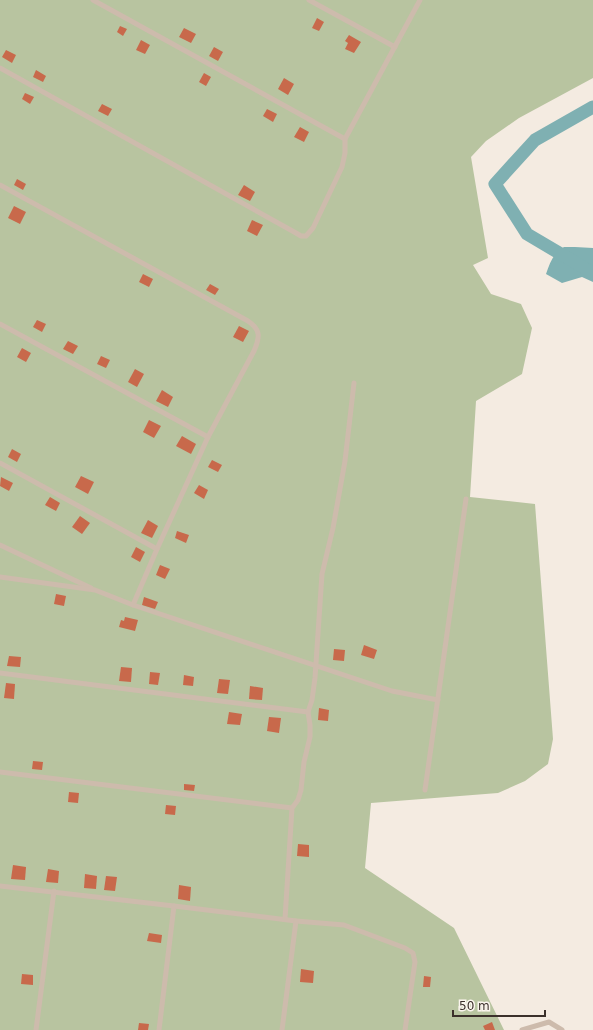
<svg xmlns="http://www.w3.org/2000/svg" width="593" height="1030" font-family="'DejaVu Sans',sans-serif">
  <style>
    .green { fill: #b8c4a0 }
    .water { fill: #7fb0b2 }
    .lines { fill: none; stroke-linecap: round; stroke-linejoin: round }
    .canal { stroke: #7fb0b2; stroke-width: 13 }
    .building { fill: #c8694b }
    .lane { stroke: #cdbbac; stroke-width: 5 }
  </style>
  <rect width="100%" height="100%" fill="#f4ebe1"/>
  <!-- green -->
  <polygon class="green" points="0,0 593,0 593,78 519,118 486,141 471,157 488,258 473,265 491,294 521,304 532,328 522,374 476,401 470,497 535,504 553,739 548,764 525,781 498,793 371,803 365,868 454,928 504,1030 0,1030"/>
  <!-- water -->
  <path class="water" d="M564,247H575L593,248V282L582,277L562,283L546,274C550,263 553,253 564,247Z"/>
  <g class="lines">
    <!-- canal -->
    <polyline class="canal" points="593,107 535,140 495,184 527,234 593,273"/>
  </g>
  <!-- building -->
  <g class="building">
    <polygon points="317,18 324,22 319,31 312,28"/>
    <polygon points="120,26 127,29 123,36 117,32"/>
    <polygon points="184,28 196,34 191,43 179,37"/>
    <polygon points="349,35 361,42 354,53 345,49 348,43 345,41"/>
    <polygon points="141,40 150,45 145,54 136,50"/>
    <polygon points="214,47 223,52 218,61 209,56"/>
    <polygon points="6,50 16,55 12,63 2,57"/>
    <polygon points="36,70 46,76 43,82 33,77"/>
    <polygon points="204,73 211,77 206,86 199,82"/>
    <polygon points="284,78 294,84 288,95 278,89"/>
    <polygon points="25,93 34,97 30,104 22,99"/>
    <polygon points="102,104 112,109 108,116 98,111"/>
    <polygon points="267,109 277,114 273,122 263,116"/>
    <polygon points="300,127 309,132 304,142 294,137"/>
    <polygon points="17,179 26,184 23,190 14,185"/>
    <polygon points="244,185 255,192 250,201 238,195"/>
    <polygon points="14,206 26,212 20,224 8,218"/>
    <polygon points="252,220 263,225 257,236 247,231"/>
    <polygon points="143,274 153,279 149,287 139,282"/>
    <polygon points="210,284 219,289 215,295 206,290"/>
    <polygon points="37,320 46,324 42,332 33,327"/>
    <polygon points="239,326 249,331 243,342 233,337"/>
    <polygon points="68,341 78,346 73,354 63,349"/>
    <polygon points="22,348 31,353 26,362 17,357"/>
    <polygon points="101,356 110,360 106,368 97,364"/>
    <polygon points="135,369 144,374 137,387 128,382"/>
    <polygon points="162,390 173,397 168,407 156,401"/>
    <polygon points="149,420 161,426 154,438 143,432"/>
    <polygon points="182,436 196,444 191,454 176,446"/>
    <polygon points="12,449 21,454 17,462 8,457"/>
    <polygon points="212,460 222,465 218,472 208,467"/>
    <polygon points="81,476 94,482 88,494 75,487"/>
    <polygon points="1,477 13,483 9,491 0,486"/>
    <polygon points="199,485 208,490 204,499 194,493"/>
    <polygon points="50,497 60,503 56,511 45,505"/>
    <polygon points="80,516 90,523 82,534 72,527"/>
    <polygon points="148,520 158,526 152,538 141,533"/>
    <polygon points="177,531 189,535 186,543 175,538"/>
    <polygon points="136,547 145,552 140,562 131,557"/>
    <polygon points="160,565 170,569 165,579 156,575"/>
    <polygon points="56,594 66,596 64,606 54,604"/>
    <polygon points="144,597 158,602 155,609 142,605"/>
    <polygon points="125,617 138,620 135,631 119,627 121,620 124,621"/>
    <polygon points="364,645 377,650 374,659 361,655"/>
    <polygon points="334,649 345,650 344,661 333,660"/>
    <polygon points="9,656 21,657 20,667 7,666"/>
    <polygon points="121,667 132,668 131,682 119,681"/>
    <polygon points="150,672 160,673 158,685 149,684"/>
    <polygon points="184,675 194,677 193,686 183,685"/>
    <polygon points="219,679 230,680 228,694 217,693"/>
    <polygon points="6,683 15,684 14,699 4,698"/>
    <polygon points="250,686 263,688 262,700 249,699"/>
    <polygon points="319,708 329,710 328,721 318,720"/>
    <polygon points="229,712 242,714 240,725 227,724"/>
    <polygon points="269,717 281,718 279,733 267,731"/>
    <polygon points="33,761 43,762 42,770 32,769"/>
    <polygon points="184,784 195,785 194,791 184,790"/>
    <polygon points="69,792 79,793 78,803 68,802"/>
    <polygon points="166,805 176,806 175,815 165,814"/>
    <polygon points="298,844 309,845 309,857 297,856"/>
    <polygon points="13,865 26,867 25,880 11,879"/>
    <polygon points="48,869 59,871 58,883 46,882"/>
    <polygon points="85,874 97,876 96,889 84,888"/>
    <polygon points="106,876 117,877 115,891 104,890"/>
    <polygon points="179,885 191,887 190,901 178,899"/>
    <polygon points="149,933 162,935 161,943 147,941"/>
    <polygon points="301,969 314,971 313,983 300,982"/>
    <polygon points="22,974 33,975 33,985 21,984"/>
    <polygon points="424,976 431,977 430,987 423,987"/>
    <polygon points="492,1022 495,1030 485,1030 483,1026"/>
    <polygon points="139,1023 149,1024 148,1030 138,1030"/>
  </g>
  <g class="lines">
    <!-- lane -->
    <g class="lane">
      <polyline points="93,0 345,139"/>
      <polyline points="309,0 395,47"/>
      <polyline points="0,68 296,233 301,236 306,236 313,228 342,167 345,153 345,139 420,0"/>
      <path d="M0,185L248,321C261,330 260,337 254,351L208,437L157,549L133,605"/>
      <polyline points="0,324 208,437"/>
      <polyline points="0,463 157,549"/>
      <polyline points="0,545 91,588"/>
      <polyline points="0,577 95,590 133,605 392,691 438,700"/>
      <polyline points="0,673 308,712"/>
      <polyline points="0,772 292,808"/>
      <polyline points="425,790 466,499"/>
      <polyline points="0,886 174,906 159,1030"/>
      <polyline points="174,906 296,921 344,925 405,948 413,953 415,962 405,1030"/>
      <polyline points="285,919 292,808 298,800 301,790 304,762 310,737 310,725 308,712 312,700 315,678 322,574 333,528 345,461 354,383"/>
      <polyline points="36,1030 54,891"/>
      <polyline points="282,1030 296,921"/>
      <polyline points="522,1030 549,1022 562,1030"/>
    </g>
  </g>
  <!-- scale -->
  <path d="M453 1010v6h92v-6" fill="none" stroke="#3b302b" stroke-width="2"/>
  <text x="459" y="1010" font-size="12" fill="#3b302b" stroke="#fbf5ee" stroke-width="3" paint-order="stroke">50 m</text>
</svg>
